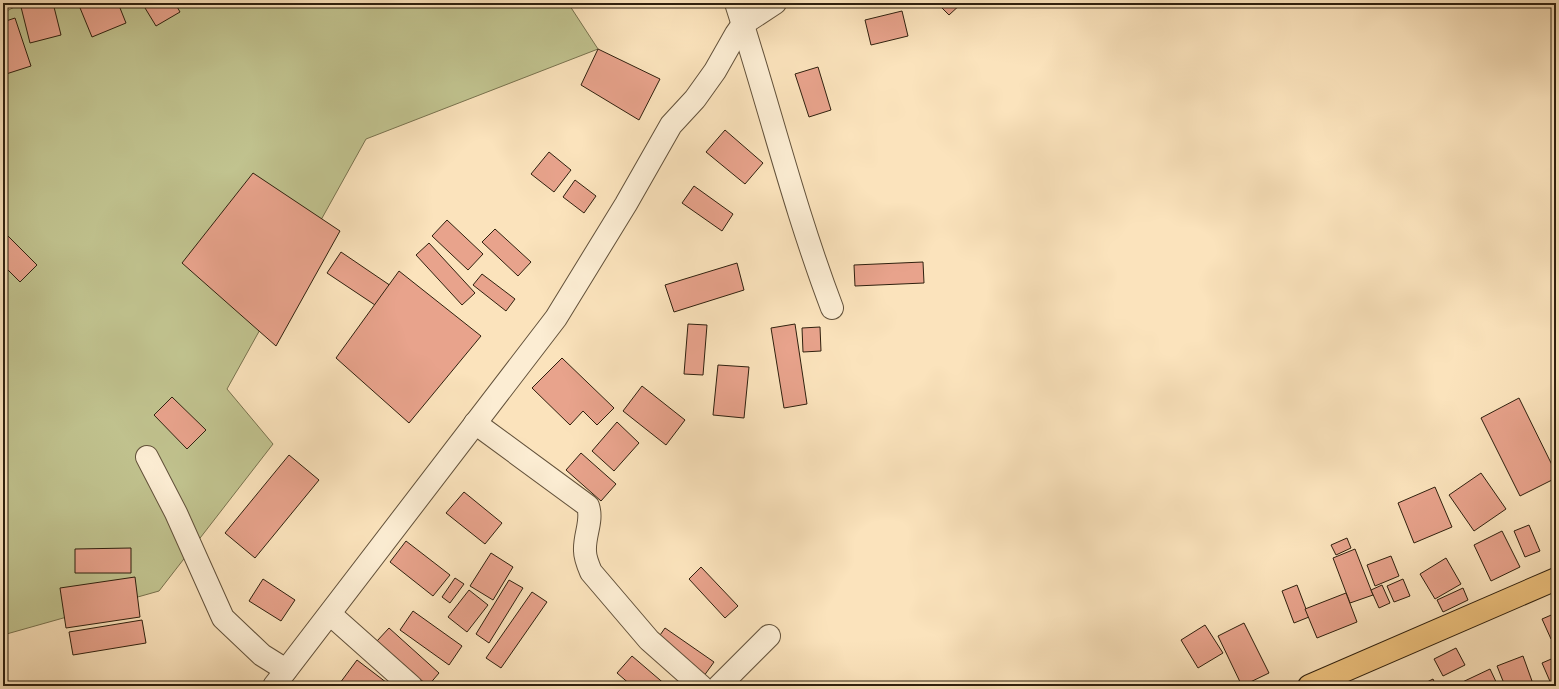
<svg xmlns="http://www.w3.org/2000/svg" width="1559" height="689" font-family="Alegreya,serif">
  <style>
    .green { fill: #c1c38f; stroke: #78724e }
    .building { fill: #e8a38c; stroke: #2f200e }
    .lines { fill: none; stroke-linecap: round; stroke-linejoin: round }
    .minor-casing { stroke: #62513a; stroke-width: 24 }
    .major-casing { stroke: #2f200e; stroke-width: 24 }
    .minor { stroke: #fcedd3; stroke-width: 22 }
    .major { stroke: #eec27e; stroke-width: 22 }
  </style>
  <rect width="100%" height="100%" fill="#fbe3bc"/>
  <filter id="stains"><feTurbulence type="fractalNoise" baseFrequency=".005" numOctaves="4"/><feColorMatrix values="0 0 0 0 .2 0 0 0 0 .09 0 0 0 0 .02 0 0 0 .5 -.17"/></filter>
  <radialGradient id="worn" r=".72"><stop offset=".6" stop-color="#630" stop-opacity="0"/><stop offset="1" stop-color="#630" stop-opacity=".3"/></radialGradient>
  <!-- green -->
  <polygon class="green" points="22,3 568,3 598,49 366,139 227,389 273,444 159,591 3,635 3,13"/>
  <!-- building -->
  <g class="building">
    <polygon points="20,3 53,3 61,35 30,43"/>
    <polygon points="78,3 118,3 126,23 92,37"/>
    <polygon points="142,3 175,3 180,12 156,26"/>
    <polygon points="937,3 962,3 949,15"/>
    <polygon points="902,11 908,36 871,45 865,20"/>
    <polygon points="15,18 31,66 3,75 3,22"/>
    <polygon points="598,49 660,79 639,120 581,85"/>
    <polygon points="818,67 831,110 809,117 795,74"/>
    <polygon points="725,130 763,163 745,184 706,152"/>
    <polygon points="549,152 571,170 554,192 531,174"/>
    <polygon points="253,173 340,231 276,346 182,263"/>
    <polygon points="575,180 596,196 584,213 563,197"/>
    <polygon points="694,186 733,214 722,231 682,203"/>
    <polygon points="447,220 483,254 468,270 432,236"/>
    <polygon points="495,229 531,262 518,276 482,242"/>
    <polygon points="3,231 37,265 20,282 3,265"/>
    <polygon points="429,243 475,293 462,305 416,255"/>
    <polygon points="341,252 391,286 378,307 327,273"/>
    <polygon points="923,262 924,283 855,286 854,265"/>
    <polygon points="737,263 744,290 674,312 665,285"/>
    <polygon points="399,271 481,336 409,423 336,358"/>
    <polygon points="482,274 515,299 506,311 473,285"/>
    <polygon points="688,324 707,325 703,375 684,374"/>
    <polygon points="795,324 807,404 784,408 771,328"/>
    <polygon points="820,327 821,351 803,352 802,328"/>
    <polygon points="562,358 614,408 597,425 583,411 570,425 532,388"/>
    <polygon points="718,365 749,367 744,418 713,415"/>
    <polygon points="642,386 685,420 666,445 623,411"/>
    <polygon points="172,397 206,430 187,449 154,415"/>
    <polygon points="1519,398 1556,473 1556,478 1520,496 1481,418"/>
    <polygon points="617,422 639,443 614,471 592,451"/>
    <polygon points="581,453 616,484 601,501 566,470"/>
    <polygon points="289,455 319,480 255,558 225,533"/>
    <polygon points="1481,473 1506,509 1474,531 1449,495"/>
    <polygon points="1435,487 1452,527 1414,543 1398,503"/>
    <polygon points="464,492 502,523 485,544 446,513"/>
    <polygon points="1529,525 1540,551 1525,557 1514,531"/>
    <polygon points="1502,531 1520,567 1491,581 1474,545"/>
    <polygon points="1347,538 1351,548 1336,555 1331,545"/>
    <polygon points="406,541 450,575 433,596 390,562"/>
    <polygon points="131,548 131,573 75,573 75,549"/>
    <polygon points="1355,549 1373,595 1350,603 1333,558"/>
    <polygon points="491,553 513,567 493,600 470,586"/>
    <polygon points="1391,556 1399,576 1375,586 1367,565"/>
    <polygon points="1446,558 1461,584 1435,599 1420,574"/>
    <polygon points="701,567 738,606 725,618 689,579"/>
    <polygon points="135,577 140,617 66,628 60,588"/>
    <polygon points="455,578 464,584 450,603 442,597"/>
    <polygon points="263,579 295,600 281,621 249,601"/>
    <polygon points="1403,579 1410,596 1394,602 1387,586"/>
    <polygon points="509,580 523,588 489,643 476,634"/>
    <polygon points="1297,585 1309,617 1294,623 1282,591"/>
    <polygon points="1382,585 1390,603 1379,608 1371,590"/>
    <polygon points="1463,588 1468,600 1443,612 1437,600"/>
    <polygon points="469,590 488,605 467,632 448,617"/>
    <polygon points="532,592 547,602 501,668 486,658"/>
    <polygon points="1346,593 1357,622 1317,638 1305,609"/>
    <polygon points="413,611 462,646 449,665 400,630"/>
    <polygon points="1556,613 1556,637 1551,639 1542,619"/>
    <polygon points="142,620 146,643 73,655 69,632"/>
    <polygon points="1244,623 1269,673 1242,686 1218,636"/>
    <polygon points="1205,625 1223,653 1198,668 1181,640"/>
    <polygon points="389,628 439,673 428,686 377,641"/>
    <polygon points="665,628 714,662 701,680 653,645"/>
    <polygon points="1456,648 1465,665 1443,676 1434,659"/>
    <polygon points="632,656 667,686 632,686 617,673"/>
    <polygon points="1523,656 1532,681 1518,686 1505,686 1497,666"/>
    <polygon points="1556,657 1556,686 1552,686 1542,663"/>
    <polygon points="357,660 391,686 343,686 340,683"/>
    <polygon points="1490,669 1498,686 1454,686"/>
    <polygon points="1433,679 1436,686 1419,686"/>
  </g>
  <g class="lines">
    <!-- minor casing -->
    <g class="minor-casing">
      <g id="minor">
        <path d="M736,3C769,105 794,208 832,308"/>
        <path d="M475,423L588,506C593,521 584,535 585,551C585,558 588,565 591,572L649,640L701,686"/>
        <polyline points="147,457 176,513 223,618 262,655 286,670"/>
        <polyline points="330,614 411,686"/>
        <polyline points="274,686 556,318 626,204 671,125 695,99 715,71 736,34 743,24 775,3"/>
        <polyline points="719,686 769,636"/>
      </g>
    </g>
    <!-- major casing -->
    <g class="major-casing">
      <polyline id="major" points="1309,686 1556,579"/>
    </g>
    <!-- minor -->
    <use href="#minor" class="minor"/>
    <!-- major -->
    <use href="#major" class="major"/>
  </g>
  <!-- margin -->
  <rect width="1559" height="689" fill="none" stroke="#fbe3bc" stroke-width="16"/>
  <rect x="4" y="4" width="1551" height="681" fill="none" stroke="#2f200e" stroke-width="2"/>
  <rect x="8" y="8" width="1543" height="673" fill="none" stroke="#2f200e"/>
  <rect width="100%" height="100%" filter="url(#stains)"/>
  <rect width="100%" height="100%" fill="url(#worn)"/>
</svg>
